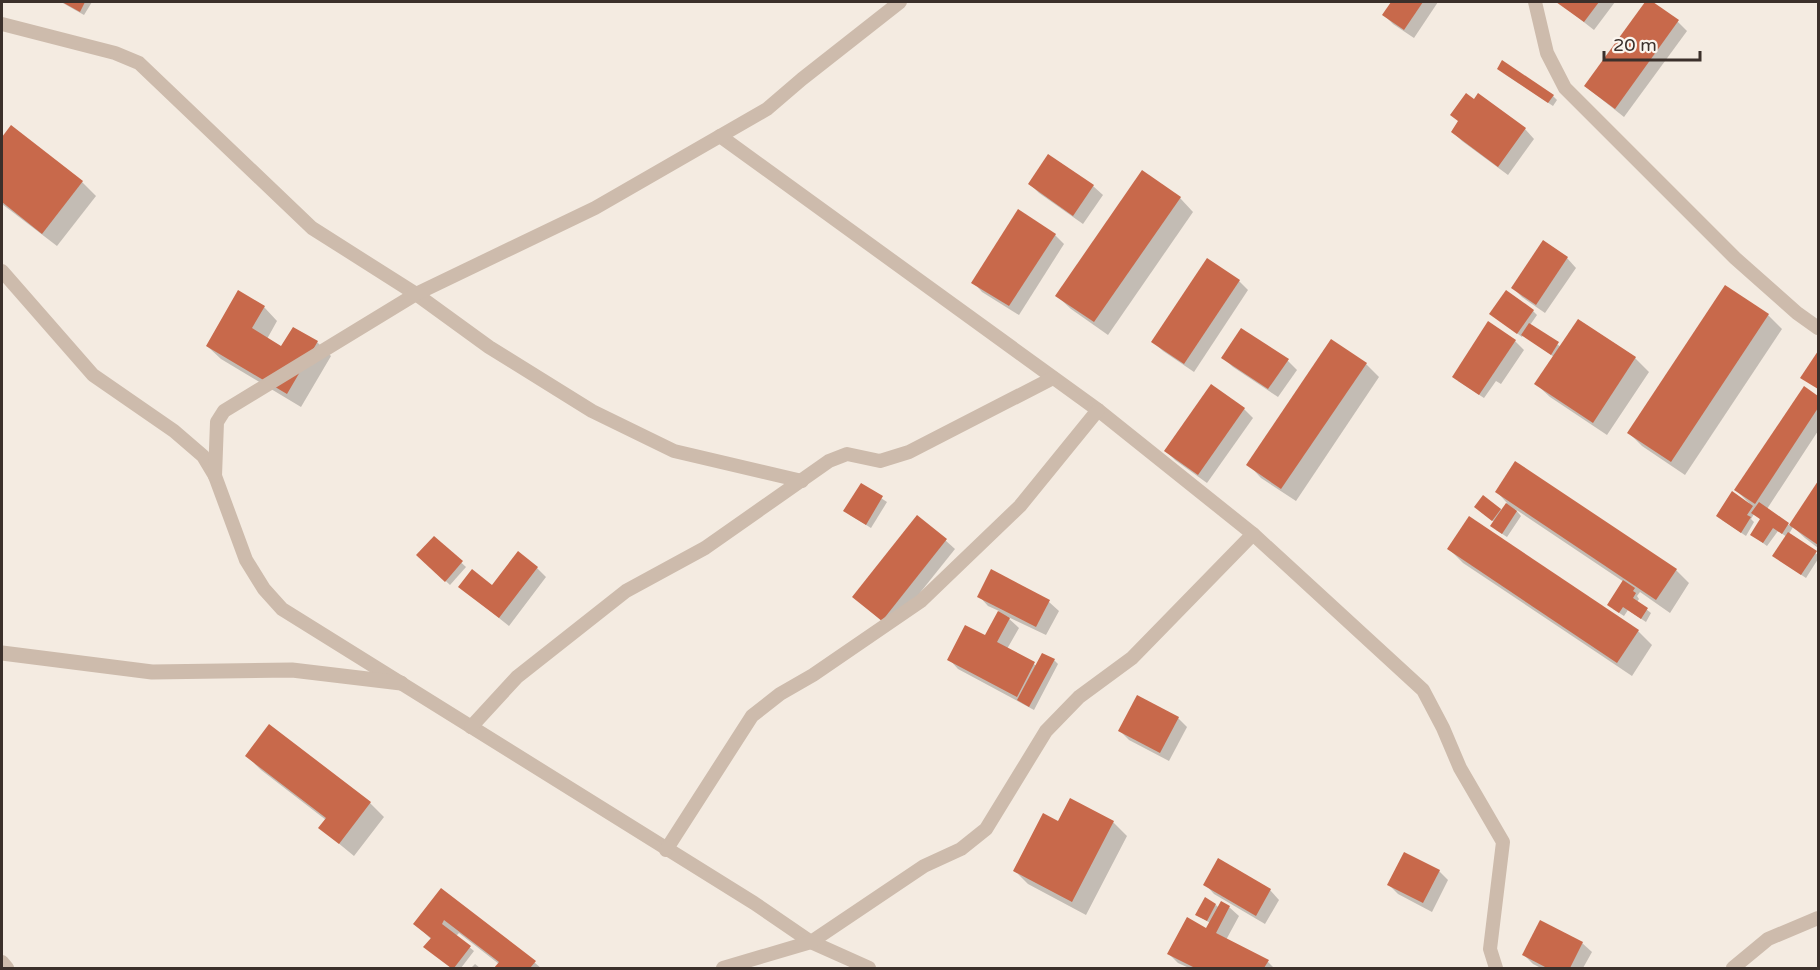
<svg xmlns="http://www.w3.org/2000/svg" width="1820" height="970" font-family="'Varela Round',sans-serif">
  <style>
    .shadow { fill: #0003 }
    .building { fill: #c8694b }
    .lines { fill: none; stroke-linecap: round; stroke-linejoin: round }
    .service { stroke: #cdbbac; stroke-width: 14 }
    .minor { stroke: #cdbbac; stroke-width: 15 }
  </style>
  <rect width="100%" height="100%" fill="#f4ebe1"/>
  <!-- shadow -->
  <g class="shadow">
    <polygon points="61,2 92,2 84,15"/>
    <polygon points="1393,2 1438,2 1414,38 1393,24 1384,15"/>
    <polygon points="1558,2 1615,2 1594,30"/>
    <polygon points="1647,2 1651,2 1678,22 1687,31 1624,117 1585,86"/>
    <polygon points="1503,73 1553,96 1557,100 1553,106"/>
    <polygon points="1479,95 1525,129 1534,139 1508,175 1462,141 1453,132"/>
    <polygon points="11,127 82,182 96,196 57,246 2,204 2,139"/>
    <polygon points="1049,156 1093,186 1103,195 1083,224 1039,193 1030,184"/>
    <polygon points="1180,198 1193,212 1108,335 1071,309 1057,296"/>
    <polygon points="1055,235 1064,244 1019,315 982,292 973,282"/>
    <polygon points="1567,258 1576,268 1545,313 1522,297 1513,288"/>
    <polygon points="1239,281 1248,290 1194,372 1163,351 1153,342"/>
    <polygon points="264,307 277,321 267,339 282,348 317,342 331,356 301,407 221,359 207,346"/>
    <polygon points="1533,311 1537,315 1530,325 1561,347 1578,321 1635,358 1649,372 1607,435 1550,397 1536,384 1554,357 1523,335 1522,337 1491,314"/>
    <polygon points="1768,315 1782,329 1685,475 1642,446 1629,433"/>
    <polygon points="1515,341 1524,350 1501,384 1496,381 1484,398 1458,381"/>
    <polygon points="1223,358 1288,361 1297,370 1278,397 1233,367"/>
    <polygon points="1366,364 1379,377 1296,501 1261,478 1248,464"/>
    <polygon points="1804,388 1818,398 1818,431 1767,509 1790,526 1818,483 1818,548 1805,538 1793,527 1789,534 1818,555 1818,559 1806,578 1779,560 1787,537 1778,531 1767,546 1752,535 1761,520 1754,514 1751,519 1754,522 1746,536 1722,520 1749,503 1736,490"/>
    <polygon points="1244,409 1253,418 1207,483 1175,460 1166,451"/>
    <polygon points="861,485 887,502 871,528 850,515"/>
    <polygon points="1497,492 1676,570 1689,583 1670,613 1640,592 1637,596 1639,599 1637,602 1651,613 1646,622 1628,610 1624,616 1613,609 1624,582 1515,509 1521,516 1507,537 1496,530 1494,522 1480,511 1483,497 1502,510 1507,503"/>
    <polygon points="434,538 466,567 450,585 418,555"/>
    <polygon points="945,540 955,549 891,629 854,597"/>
    <polygon points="1449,549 1638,631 1652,645 1632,676 1463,563"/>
    <polygon points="537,568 546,577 509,626 460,587 493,587"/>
    <polygon points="992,571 1049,602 1059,611 1046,635 1006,616 1019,628 1007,649 1037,666 1054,660 1058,664 1034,710 958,669 949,659 985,637 999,611 988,606 979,596"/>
    <polygon points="1178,718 1187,727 1169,761 1129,740 1119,730"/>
    <polygon points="269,726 370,803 384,817 354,856 320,828 326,820 261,770 247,756"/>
    <polygon points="1071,800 1113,822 1127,836 1086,915 1028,884 1015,871 1059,823"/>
    <polygon points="1439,871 1448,880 1432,912 1398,894 1389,885"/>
    <polygon points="1205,884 1270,890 1279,900 1265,924 1214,894"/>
    <polygon points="441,890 535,963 541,968 496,968 499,964 459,933 456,936 474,951 461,968 452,968 430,951 431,939 415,924"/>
    <polygon points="1216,905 1219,908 1229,907 1239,916 1226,940 1268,962 1274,968 1189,968 1178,963 1169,954 1207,930 1210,923 1197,915"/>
    <polygon points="1582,943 1592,952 1583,968 1541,968 1533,964 1524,955"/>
    <polygon points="475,964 480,968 471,968"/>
  </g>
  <!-- building -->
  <g class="building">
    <polygon points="62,2 85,2 80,12"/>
    <polygon points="1391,2 1423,2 1404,30 1382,15"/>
    <polygon points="1556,2 1599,2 1584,22"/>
    <polygon points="1645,2 1653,2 1679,20 1615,109 1584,86"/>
    <polygon points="1502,60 1554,95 1548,103 1497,69"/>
    <polygon points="1466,93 1474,99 1478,93 1526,128 1498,167 1451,132 1458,121 1450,115"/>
    <polygon points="11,125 83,181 42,234 2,202 2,137"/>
    <polygon points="1048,154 1094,185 1073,216 1028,184"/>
    <polygon points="1142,170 1181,197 1094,322 1055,296"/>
    <polygon points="1018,209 1056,234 1009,306 971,283"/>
    <polygon points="1543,240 1568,257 1536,305 1511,288"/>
    <polygon points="1207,258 1240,280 1184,364 1151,342"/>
    <polygon points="1725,285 1769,314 1671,462 1627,433"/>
    <polygon points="238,290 265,306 252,328 281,346 293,327 318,341 287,394 206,346"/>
    <polygon points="1506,290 1534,310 1517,334 1489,314"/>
    <polygon points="1578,319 1636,357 1593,423 1534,384"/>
    <polygon points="1488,321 1516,340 1479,395 1452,377"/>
    <polygon points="1529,323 1559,342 1551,355 1521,335"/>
    <polygon points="1241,328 1289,359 1268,389 1221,358"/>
    <polygon points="1331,339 1367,363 1281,489 1246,465"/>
    <polygon points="1818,351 1818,389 1800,378"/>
    <polygon points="1211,384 1245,408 1198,475 1164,451"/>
    <polygon points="1804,386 1818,396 1818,408 1755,504 1734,490"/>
    <polygon points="1515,461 1677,569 1656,600 1495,492"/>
    <polygon points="1818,481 1818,545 1789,525"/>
    <polygon points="861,483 883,496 866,525 843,511"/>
    <polygon points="1732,491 1753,506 1747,515 1751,517 1741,533 1716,516"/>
    <polygon points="1483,495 1501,509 1492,521 1474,507"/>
    <polygon points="1759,502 1789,523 1782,534 1773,528 1763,543 1750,535 1760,519 1751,513"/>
    <polygon points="1506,503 1517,511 1502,534 1490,526"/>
    <polygon points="917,515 947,539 882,621 852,597"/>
    <polygon points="1469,516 1639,630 1617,663 1447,549"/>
    <polygon points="1788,532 1817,551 1801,575 1772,556"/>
    <polygon points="434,536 463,561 445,582 416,555"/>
    <polygon points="518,551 538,567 499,618 458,587 472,569 492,585"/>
    <polygon points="991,569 1050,600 1036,627 977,597"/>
    <polygon points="1623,580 1635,588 1633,591 1636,593 1633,598 1648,608 1641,619 1623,607 1619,613 1607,605"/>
    <polygon points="998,611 1010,618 997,642 1035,662 1017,697 947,660 965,625 985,635"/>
    <polygon points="1042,653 1055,659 1029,707 1017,700"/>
    <polygon points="1137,695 1179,717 1160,753 1118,731"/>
    <polygon points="269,724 371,802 339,844 318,828 326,818 245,756"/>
    <polygon points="1070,798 1114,821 1072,902 1013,871 1043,813 1058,821"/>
    <polygon points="1404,852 1440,870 1423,903 1387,885"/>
    <polygon points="1218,858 1271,889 1256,916 1203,885"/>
    <polygon points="441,888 536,961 530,968 494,968 499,962 444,920 442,924 471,946 454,968 451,968 423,947 431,938 413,924"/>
    <polygon points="1205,897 1216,904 1207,921 1195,915"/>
    <polygon points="1221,901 1230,906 1216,933 1269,960 1264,968 1195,968 1167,954 1187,917 1206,928"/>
    <polygon points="1540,920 1583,942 1570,968 1547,968 1522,955"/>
  </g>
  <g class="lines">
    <!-- service -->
    <g class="service">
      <polyline points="1535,2 1547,53 1565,88 1735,258 1797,313 1818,328"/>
      <polyline points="2,24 115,53 139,63 312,228 416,294 489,347 592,411 674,451 802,481"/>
      <polyline points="720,136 1098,410 1253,534 1423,690 1443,728 1460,768 1503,842 1490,949 1496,968"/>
      <polyline points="2,271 93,375 174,431 203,456 215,476 246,560 264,589 282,609 754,903 811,942 869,968"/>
      <polyline points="215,476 217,422 224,411 416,294 595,208 767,109 802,79 900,2"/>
      <polyline points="471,727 517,677 626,591 705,548 829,461 847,454 880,461 909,452 1053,378"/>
      <polyline points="666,850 752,716 780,694 813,675 921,601 1020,506 1098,410"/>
      <polyline points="2,962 7,968"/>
      <polyline points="723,968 811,942 924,866 961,849 986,829 1046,731 1079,697 1132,658 1253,534"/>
      <polyline points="1733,968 1768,939 1818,918"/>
    </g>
    <!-- minor -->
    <polyline class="minor" points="2,653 152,672 292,670 401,683"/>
  </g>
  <!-- border -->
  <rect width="1820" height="970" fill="none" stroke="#3b302b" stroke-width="6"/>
  <!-- scale -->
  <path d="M1604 51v9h96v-9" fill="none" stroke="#3b302b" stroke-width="3"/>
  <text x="1613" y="51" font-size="18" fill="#3b302b" stroke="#fbf5ee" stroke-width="4.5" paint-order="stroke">20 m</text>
</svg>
